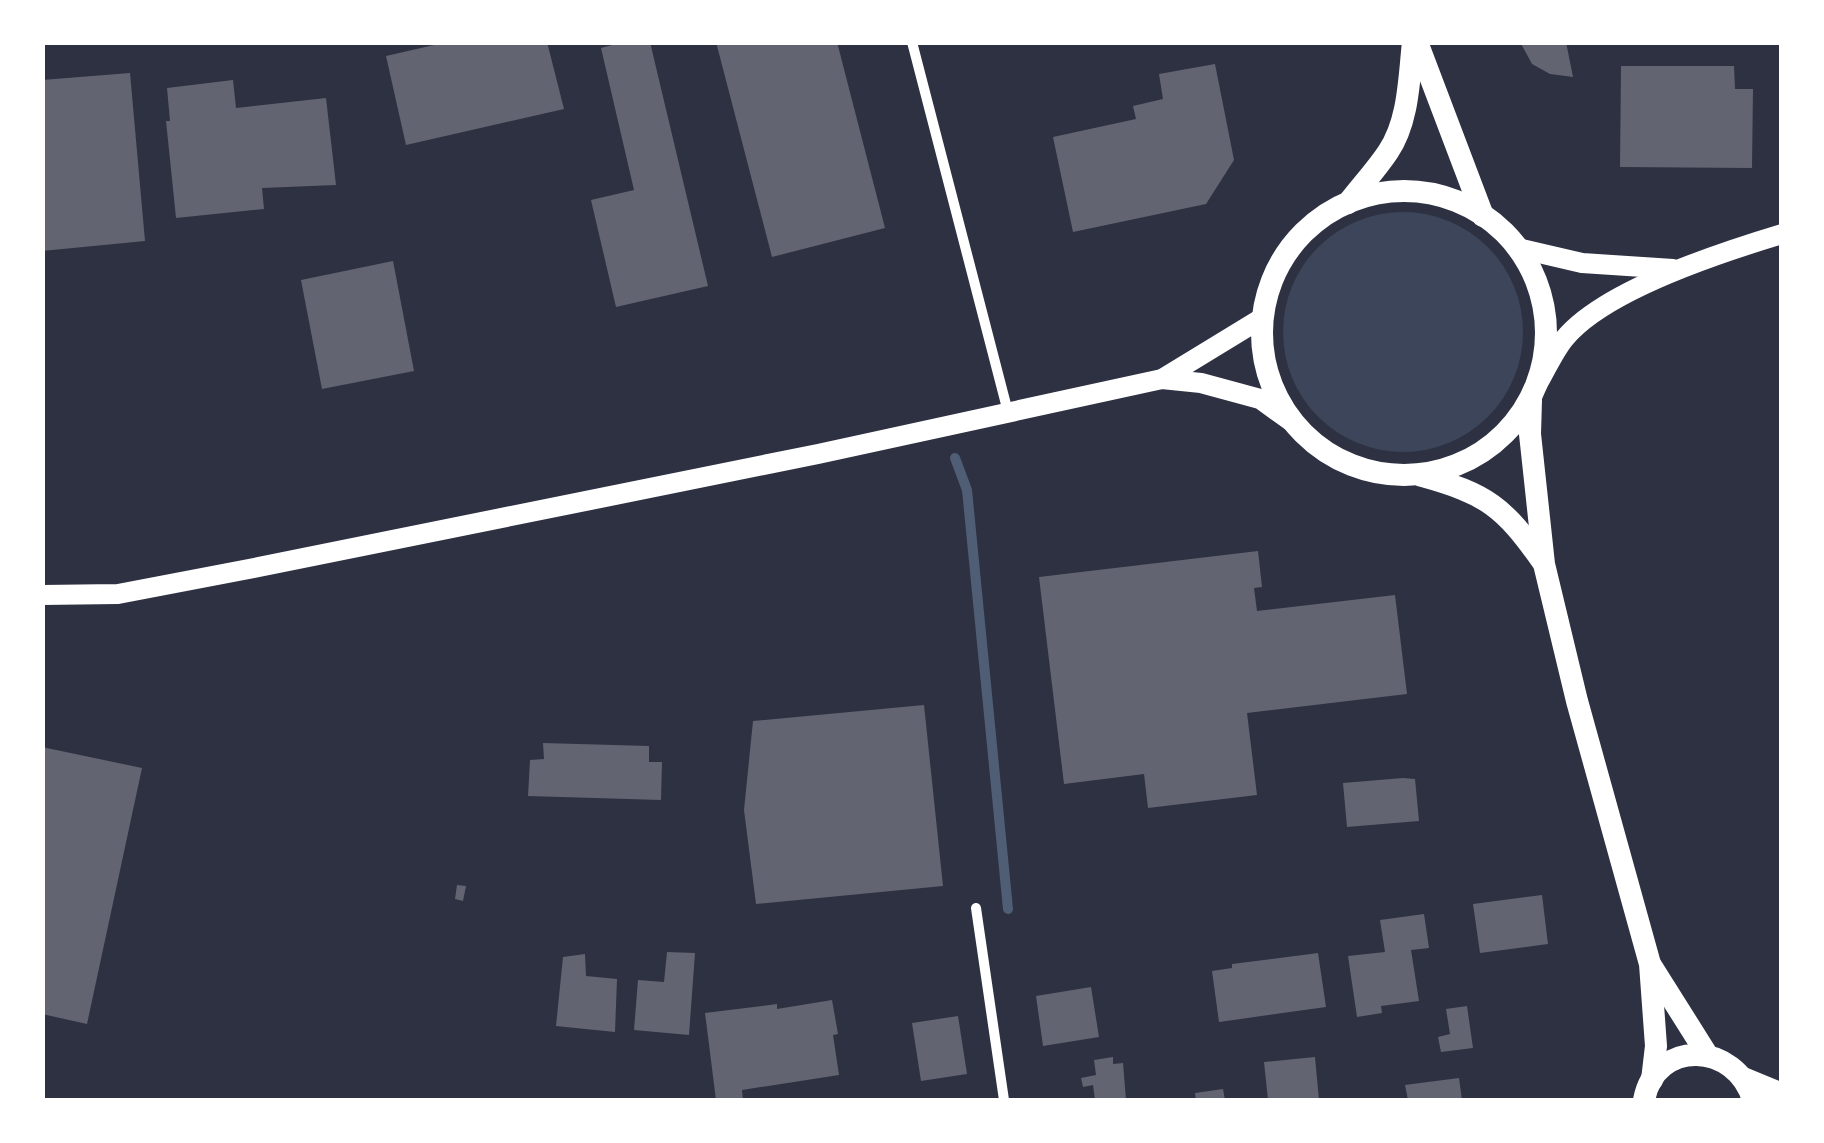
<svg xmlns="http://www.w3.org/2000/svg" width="1824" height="1143" font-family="'Work Sans',sans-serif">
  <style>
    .green { fill: #3c4559 }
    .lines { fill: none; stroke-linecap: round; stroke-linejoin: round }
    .stream { stroke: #4f5d75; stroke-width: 10 }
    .building { fill: #626471 }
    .minor { stroke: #fff; stroke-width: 10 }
    .secondary { stroke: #fff; stroke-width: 20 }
    .primary { stroke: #fff; stroke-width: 22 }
  </style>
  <rect width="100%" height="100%" fill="#2d3142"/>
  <!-- green -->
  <circle class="green" cx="1403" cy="332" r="120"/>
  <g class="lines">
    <!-- stream -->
    <polyline class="stream" points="955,458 967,490 1008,909"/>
  </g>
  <!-- building -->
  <g class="building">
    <polygon points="447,42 547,42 564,109 406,145 386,56"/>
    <polygon points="623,42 650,42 708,286 616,307 591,200 634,190 601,48"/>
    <polygon points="716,42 837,42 885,228 772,257"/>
    <polygon points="1520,42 1566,42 1573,77 1550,74 1532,64"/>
    <polygon points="1215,64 1234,160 1206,204 1073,232 1053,137 1136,119 1133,106 1163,99 1159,74"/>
    <polygon points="1621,66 1734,66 1735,89 1753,89 1752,168 1620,167"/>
    <polygon points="130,73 145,241 42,251 42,80"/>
    <polygon points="233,80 236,108 326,98 336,185 262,188 264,209 176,218 166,121 170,121 167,88"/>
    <polygon points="393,261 414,371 322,389 301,280"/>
    <polygon points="1258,551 1262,587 1254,588 1257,611 1395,595 1407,694 1247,713 1257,795 1148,808 1144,774 1064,784 1039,577"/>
    <polygon points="924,705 943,886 756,904 744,810 753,721"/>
    <polygon points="543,743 649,746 649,762 662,762 661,800 528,796 530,760 544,759"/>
    <polygon points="42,747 142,768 87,1024 42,1014"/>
    <polygon points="1403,778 1415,779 1419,821 1347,827 1343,783"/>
    <polygon points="457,885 466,886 463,901 455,899"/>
    <polygon points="1542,895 1548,944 1480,953 1473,904"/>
    <polygon points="1424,914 1429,948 1411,950 1419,1001 1381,1006 1382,1013 1357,1017 1348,956 1385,952 1380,920"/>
    <polygon points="667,952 695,953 689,1035 634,1030 638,980 664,982"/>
    <polygon points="1318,953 1326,1007 1219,1022 1212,971 1232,968 1232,964"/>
    <polygon points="585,954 586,976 617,979 615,1032 556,1026 563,957"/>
    <polygon points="1091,987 1099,1037 1043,1046 1036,996"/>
    <polygon points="832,1000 838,1034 833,1035 839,1075 742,1090 743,1100 716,1100 705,1013 777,1004 777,1009"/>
    <polygon points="1467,1006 1473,1048 1441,1052 1438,1037 1450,1034 1446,1009"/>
    <polygon points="958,1016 967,1074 921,1081 912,1023"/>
    <polygon points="1113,1057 1113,1064 1123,1063 1126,1100 1095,1100 1093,1085 1083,1087 1081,1078 1096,1075 1094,1060"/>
    <polygon points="1315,1057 1319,1100 1268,1100 1264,1062"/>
    <polygon points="1459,1078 1462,1100 1408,1100 1405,1085"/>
    <polygon points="1223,1089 1225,1100 1196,1100 1195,1093"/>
  </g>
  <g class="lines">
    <!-- minor -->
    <g class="minor">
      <polyline points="912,42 1008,412"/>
      <polyline points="976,908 1004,1100"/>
    </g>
    <!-- secondary -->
    <g class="secondary">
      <polyline points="1518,248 1582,263 1673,269"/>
      <polyline points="1162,379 1201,383 1260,399 1292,422"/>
      <path d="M1537,385C1546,370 1554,351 1565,338C1605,290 1722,252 1782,234"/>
      <polyline points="42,595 118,594 254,568 818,454 1162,379 1262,318"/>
    </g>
    <!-- primary -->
    <g class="primary">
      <polyline points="1417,42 1483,216"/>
      <circle cx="1404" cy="333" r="142"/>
      <path d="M1348,203C1361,186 1376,170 1388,152C1409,121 1409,78 1413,42"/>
      <polyline points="1531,400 1530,434 1544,564 1577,701 1650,964 1656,1046 1652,1080"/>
      <path d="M1422,476C1487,494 1504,507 1542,561"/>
      <polyline points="1652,967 1708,1056"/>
      <polyline points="1743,1078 1782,1094"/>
      <path d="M1644,1100C1656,1038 1736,1042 1753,1100"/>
    </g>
  </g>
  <!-- border -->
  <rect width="1824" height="1143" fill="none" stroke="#ffffff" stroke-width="90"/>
</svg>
